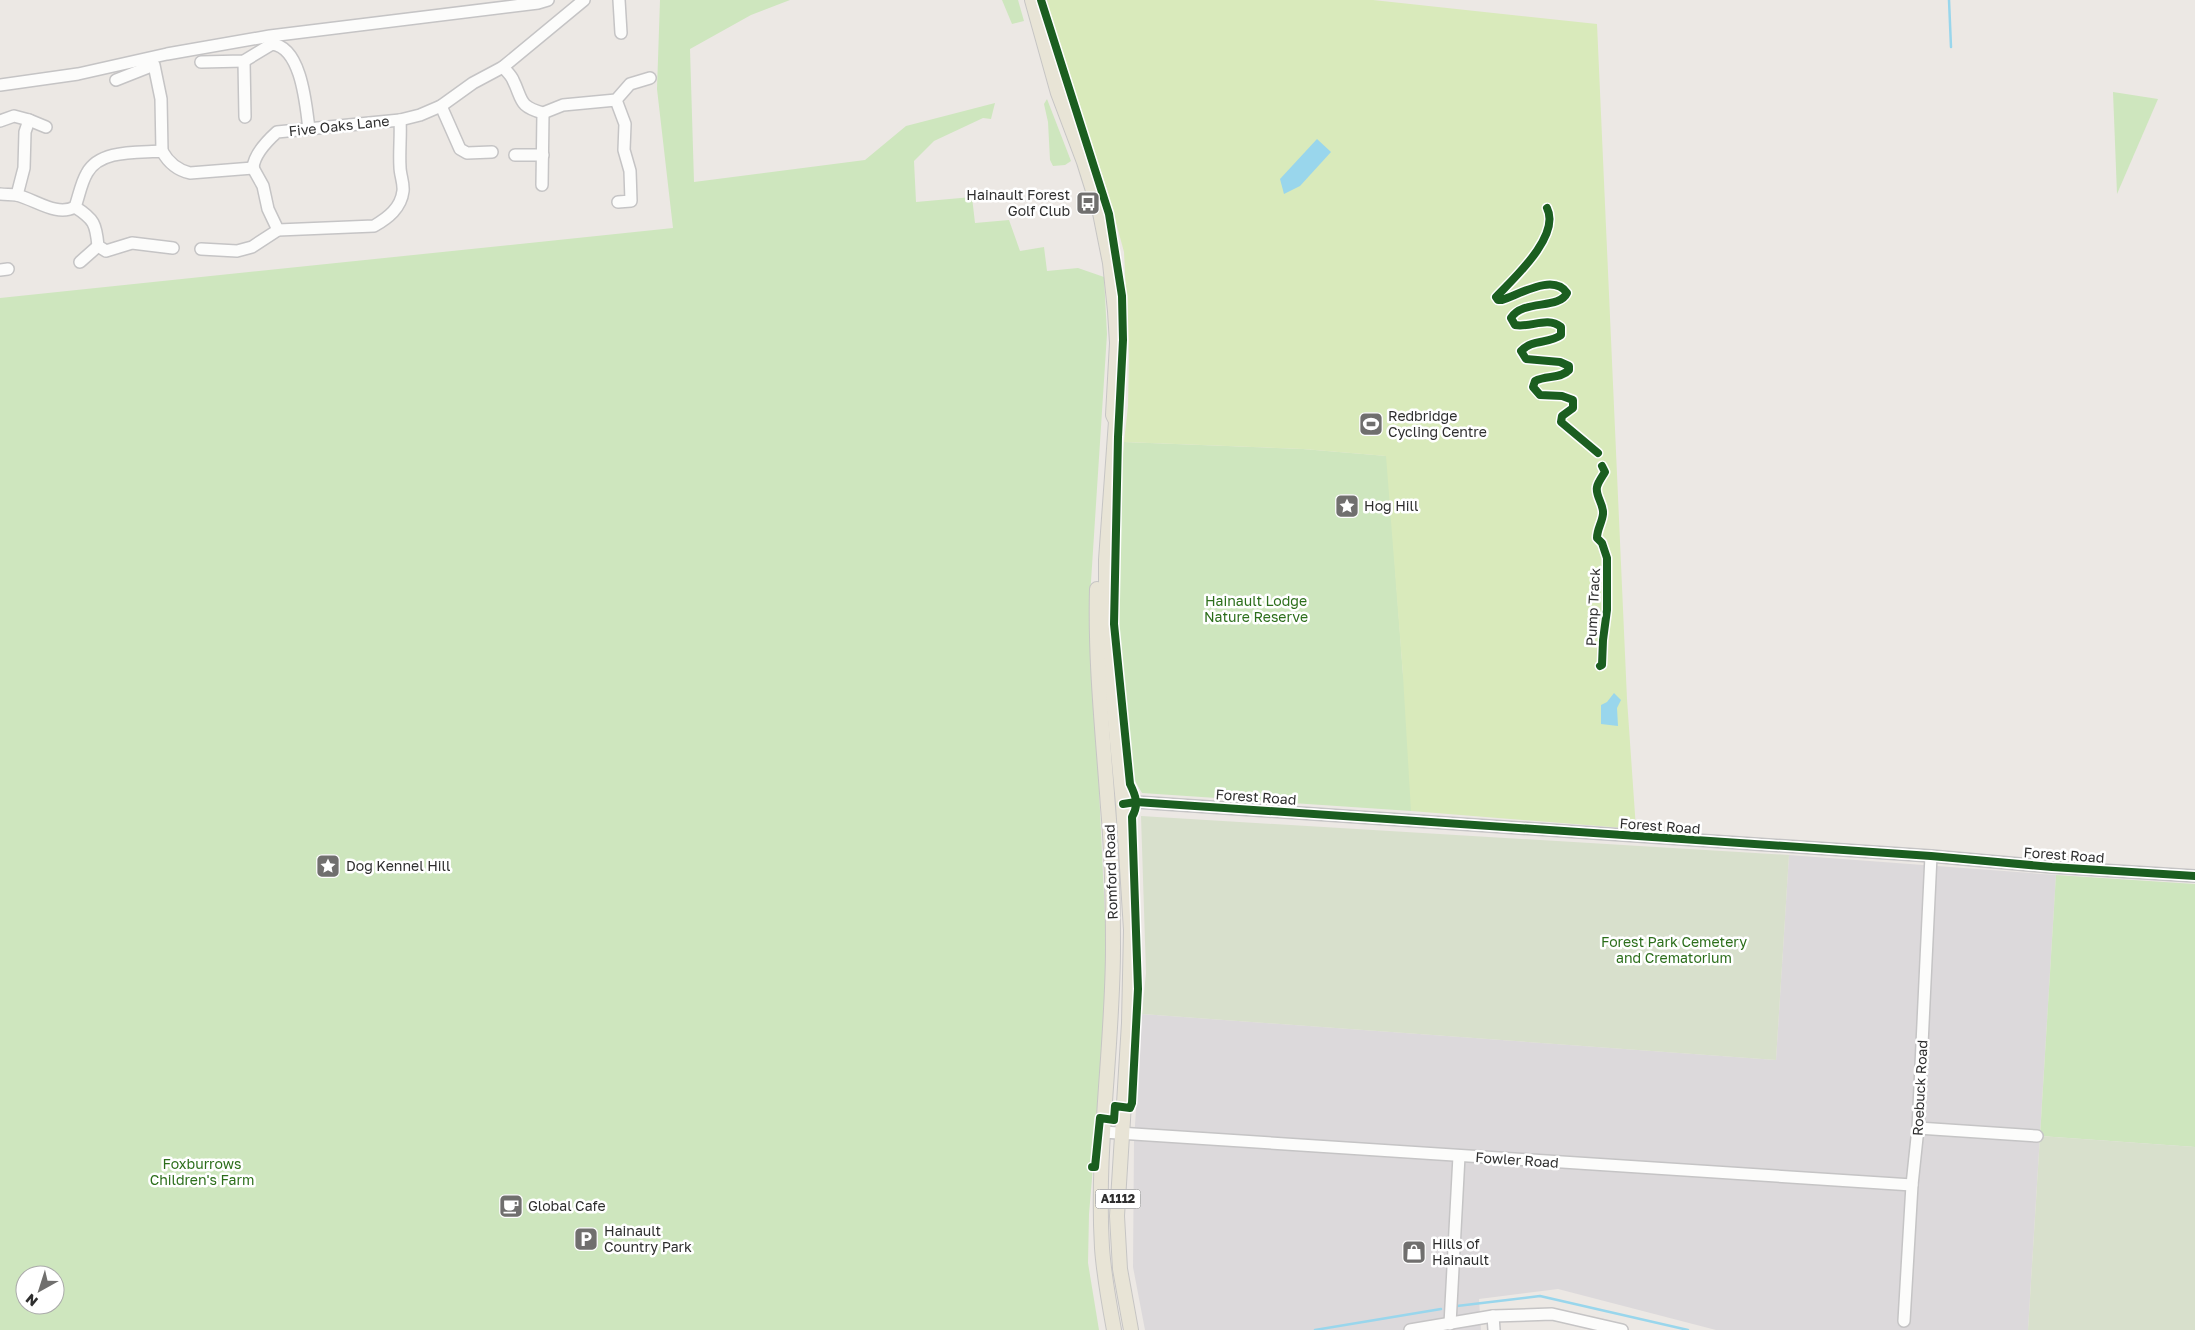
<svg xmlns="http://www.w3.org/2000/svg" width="2195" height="1330" font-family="'Golos Text',sans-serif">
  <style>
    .industrial { fill: #dcd9db }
    .green { fill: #cee6be; fill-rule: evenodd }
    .cemetery { fill: #d8e0cc }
    .pitch { fill: #d9eabb }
    .water { fill: #99d6ec }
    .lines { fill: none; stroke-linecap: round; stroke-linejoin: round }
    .stream { stroke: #99d6ec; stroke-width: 2.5 }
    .minor-casing { stroke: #c5c4c5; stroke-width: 14 }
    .major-casing { stroke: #c6c5c4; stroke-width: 16 }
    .minor { stroke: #fcfcfb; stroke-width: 11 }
    .major { stroke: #e8e4d6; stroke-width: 14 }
    .cycleway-casing { stroke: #fff; stroke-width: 11 }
    .cycleway { stroke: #1b5e20; stroke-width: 8 }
    .labels { text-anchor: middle; stroke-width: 5; stroke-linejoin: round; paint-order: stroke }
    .shield { fill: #fff; stroke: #6d6d6d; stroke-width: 1 }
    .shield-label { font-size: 12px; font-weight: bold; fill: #2e2e2e }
    .street-label { font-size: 14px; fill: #2e2e2e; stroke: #fff }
    .poi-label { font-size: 14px; fill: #2e2e2e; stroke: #fff; text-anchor: start }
    .park-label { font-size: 14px; fill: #2c6e1b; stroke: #fff }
  </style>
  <rect width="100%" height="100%" fill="#ece8e4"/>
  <!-- industrial -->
  <polygon class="industrial" points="1789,855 2056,875 2028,1330 1716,1330 1558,1289 1479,1299 1481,1330 1145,1330 1133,1267 1134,1141 1142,1014 1776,1060"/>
  <!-- green -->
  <g class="green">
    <path d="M660,0H790L751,15L690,49L694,182L865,160L906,126L995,103L991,119L983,118L934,141L914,161L916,202L972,197L975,223L1009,220L1020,251L1044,247L1047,271L1078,268L1104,277L1107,334L1090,597L1106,938V983L1101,1072L1089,1214L1088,1263L1099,1330H0V298L673,228L657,89ZM25,1275H55V1305H25Z"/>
    <polygon points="1002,0 1018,0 1024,21 1012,24"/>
    <polygon points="2113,92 2158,99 2117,194"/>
    <polygon points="1047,99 1071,161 1065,165 1053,166 1050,160 1048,122 1044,104"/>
    <polygon points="1124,442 1303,449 1387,456 1403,675 1415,673 1411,811 1142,793 1135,781 1116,622 1113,570"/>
    <polygon points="2056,875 2195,884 2195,1147 2040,1136"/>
  </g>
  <!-- cemetery -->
  <g class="cemetery">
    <polygon points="1141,816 1789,855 1776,1060 1142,1014 1146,973"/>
    <polygon points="2040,1136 2195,1147 2195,1330 2028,1330"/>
  </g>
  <!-- pitch -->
  <polygon class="pitch" points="1044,0 1373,0 1597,24 1627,699 1636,829 1411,811 1403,676 1386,456 1303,449 1124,442 1128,406 1129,354 1124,252 1108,193"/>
  <!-- water -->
  <g class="water">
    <polygon points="1317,139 1331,152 1300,186 1284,194 1280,179"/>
    <polygon points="1614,693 1621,700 1617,708 1618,726 1601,724 1601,705 1607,702"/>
  </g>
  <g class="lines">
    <!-- stream -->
    <g class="stream">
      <polyline points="1949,0 1951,47"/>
      <polyline points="1457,1306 1540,1296 1688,1330"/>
      <polyline points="1315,1330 1441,1309"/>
    </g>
    <!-- minor casing -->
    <g class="minor-casing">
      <g id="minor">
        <polyline points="619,0 621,33"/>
        <polyline points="244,61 245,117"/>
        <path d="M201,62L244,61L272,44C302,47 306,107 309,129"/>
        <path d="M503,67C506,71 511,75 513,80C523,100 518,106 543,113L563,105L616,100L630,84L650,78"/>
        <polyline points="116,80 154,65 161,99 162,151"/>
        <polyline points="0,85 78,74 167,54 270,36 538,3 548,0"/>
        <polyline points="616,100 625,124 624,150 630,171 631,201 618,202"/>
        <polyline points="441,106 460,149 467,153 492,152"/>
        <polyline points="29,120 46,127"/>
        <polyline points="0,121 14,116 29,120 25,132 24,168 17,195"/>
        <polyline points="515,155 543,155"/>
        <path d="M253,168C254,154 267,141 277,132L400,120L420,115L441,106L473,83L503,67L584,0"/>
        <polyline points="253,168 263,186 268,209 278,230"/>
        <polyline points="542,185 543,113"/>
        <path d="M0,194C5,195 11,194 16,195C35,199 56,217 75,207C79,196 81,183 87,173C100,149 138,153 162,151C168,162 177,170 190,173L253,168"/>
        <path d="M75,207C94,219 96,224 98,246L106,251L132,243L173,248"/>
        <path d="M201,249L237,251L252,247L278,230L374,226C388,218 401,208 403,191C404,183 400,175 400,167C399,151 401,136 400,120"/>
        <polyline points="80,262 98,246"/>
        <polyline points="0,270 8,269"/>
        <polyline points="1123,804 1136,802 1931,856 2052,867 2195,876"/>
        <polyline points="1918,1128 2037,1136"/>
        <polyline points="1103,1132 1912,1185"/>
        <polyline points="1493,1316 1494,1330"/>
        <polyline points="1904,1321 1912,1185 1918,1128 1931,856"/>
        <polyline points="1450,1324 1459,1156"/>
        <polyline points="1410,1330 1493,1316 1552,1314 1622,1330"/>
      </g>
    </g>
    <!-- major casing -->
    <g class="major-casing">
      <g id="major">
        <polyline points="1032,0 1058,93 1084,162 1100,213 1110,263 1115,311 1117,343 1113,415 1116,421 1106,560 1106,625 1123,804 1131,930 1129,1023 1117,1216 1120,1269 1131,1330"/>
        <path d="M1097,589C1095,662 1103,735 1108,807C1112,853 1113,900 1113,947C1113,1047 1096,1148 1102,1248C1104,1276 1109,1303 1114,1330"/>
      </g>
    </g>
    <!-- minor -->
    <use href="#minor" class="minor"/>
    <!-- major -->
    <use href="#major" class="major"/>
    <!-- cycleway casing -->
    <g class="cycleway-casing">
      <g id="cycleway">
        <path d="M1041,0L1109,214L1122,296L1123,340L1118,437L1114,624L1130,784C1136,796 1139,805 1132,817L1138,989L1132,1103L1130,1108L1115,1106L1114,1120L1100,1118L1095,1167H1092"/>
        <path d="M1547,208C1561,236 1513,279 1496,297L1498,300H1502C1520,294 1554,273 1567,293C1559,310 1523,299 1511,318L1515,325C1531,328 1547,316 1561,327V335C1549,344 1532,339 1521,351L1526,359L1560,362L1569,366V370C1561,379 1546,375 1535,381L1533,387L1540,395L1562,396L1573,400V408L1562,416L1561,422L1598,453"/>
        <path d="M1600,666L1602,665L1603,640L1607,610V558L1602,543L1597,538C1597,529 1602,523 1603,514C1604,504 1595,496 1597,487C1598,482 1602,477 1605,472L1602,466"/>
        <polyline points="1123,804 1136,802 1931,856 2052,867 2195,876"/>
      </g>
    </g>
    <!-- cycleway -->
    <use href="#cycleway" class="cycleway"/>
  </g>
  <!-- icons -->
  <defs>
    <g id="bus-square" transform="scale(1.25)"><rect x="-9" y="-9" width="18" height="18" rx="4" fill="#706f6e" stroke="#fff"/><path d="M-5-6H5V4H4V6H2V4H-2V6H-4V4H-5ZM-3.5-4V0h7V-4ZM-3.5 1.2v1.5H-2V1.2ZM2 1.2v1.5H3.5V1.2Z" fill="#fff"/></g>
    <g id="stadium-square" transform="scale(1.25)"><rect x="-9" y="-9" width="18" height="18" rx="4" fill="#706f6e" stroke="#fff"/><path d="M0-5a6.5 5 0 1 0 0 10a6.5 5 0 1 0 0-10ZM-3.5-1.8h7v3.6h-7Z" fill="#fff"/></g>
    <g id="sight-square" transform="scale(1.25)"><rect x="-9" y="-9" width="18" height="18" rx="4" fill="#706f6e" stroke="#fff"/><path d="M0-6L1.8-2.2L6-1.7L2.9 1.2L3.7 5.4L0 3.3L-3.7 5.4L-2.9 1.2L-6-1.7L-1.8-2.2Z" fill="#fff"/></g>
    <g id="cafe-square" transform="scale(1.25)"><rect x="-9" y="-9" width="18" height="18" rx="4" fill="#706f6e" stroke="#fff"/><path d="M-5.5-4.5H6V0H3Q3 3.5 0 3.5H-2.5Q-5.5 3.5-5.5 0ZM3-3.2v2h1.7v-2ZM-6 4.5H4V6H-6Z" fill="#fff"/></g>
    <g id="parking-square" transform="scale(1.25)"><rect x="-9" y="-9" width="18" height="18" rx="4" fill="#706f6e" stroke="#fff"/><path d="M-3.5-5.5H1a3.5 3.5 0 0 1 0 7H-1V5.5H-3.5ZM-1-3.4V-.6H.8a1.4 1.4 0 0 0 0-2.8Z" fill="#fff"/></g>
    <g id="shop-square" transform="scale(1.25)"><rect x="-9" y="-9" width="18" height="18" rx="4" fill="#706f6e" stroke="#fff"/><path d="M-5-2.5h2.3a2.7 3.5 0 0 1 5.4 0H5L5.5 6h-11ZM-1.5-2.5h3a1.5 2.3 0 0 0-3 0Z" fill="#fff"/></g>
  </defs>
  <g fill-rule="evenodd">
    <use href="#bus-square" x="1088" y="203"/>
    <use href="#stadium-square" x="1371" y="424"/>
    <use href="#sight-square" x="1347" y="506"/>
    <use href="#sight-square" x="328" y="866"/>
    <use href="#cafe-square" x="511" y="1206"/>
    <use href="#parking-square" x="586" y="1239"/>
    <use href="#shop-square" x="1414" y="1252"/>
  </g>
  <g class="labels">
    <!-- shield labels -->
    <rect class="shield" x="1095.5" y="1189.5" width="45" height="19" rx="4"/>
    <g class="shield-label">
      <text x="1118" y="1203">A1112</text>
    </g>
    <!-- street labels -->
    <g class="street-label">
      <text transform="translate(339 126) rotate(-6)" y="5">Five Oaks Lane</text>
      <text transform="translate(1593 607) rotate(-87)" y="5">Pump Track</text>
      <text transform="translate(1256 797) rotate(4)" y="5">Forest Road</text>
      <text transform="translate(1660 826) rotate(4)" y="5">Forest Road</text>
      <text transform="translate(2064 855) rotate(4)" y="5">Forest Road</text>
      <text transform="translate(1111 872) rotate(-92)" y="5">Romford Road</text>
      <text transform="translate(1920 1088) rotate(-87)" y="5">Roebuck Road</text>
      <text transform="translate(1517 1160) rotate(4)" y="5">Fowler Road</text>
    </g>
    <!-- poi labels -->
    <g class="poi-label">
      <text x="1070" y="200" text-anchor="end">Hainault Forest<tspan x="1070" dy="16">Golf Club</tspan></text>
      <text x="1388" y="421">Redbridge<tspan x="1388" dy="16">Cycling Centre</tspan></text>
      <text x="1364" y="511">Hog Hill</text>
      <text x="346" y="871">Dog Kennel Hill</text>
      <text x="528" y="1211">Global Cafe</text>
      <text x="604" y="1236">Hainault<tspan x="604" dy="16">Country Park</tspan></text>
      <text x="1432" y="1249">Hills of<tspan x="1432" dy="16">Hainault</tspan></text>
    </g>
    <!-- park labels -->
    <g class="park-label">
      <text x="1256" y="606">Hainault Lodge<tspan x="1256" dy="16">Nature Reserve</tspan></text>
      <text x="1674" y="947">Forest Park Cemetery<tspan x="1674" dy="16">and Crematorium</tspan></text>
      <text x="202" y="1169">Foxburrows<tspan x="202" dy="16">Children's Farm</tspan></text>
    </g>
  </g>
  <!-- north arrow -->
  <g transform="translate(40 1290) rotate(219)"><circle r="24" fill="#ffffff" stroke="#ababab"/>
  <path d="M0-4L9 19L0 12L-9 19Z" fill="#706f6e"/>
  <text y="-8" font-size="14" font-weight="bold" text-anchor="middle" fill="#2e2e2e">N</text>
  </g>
</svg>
